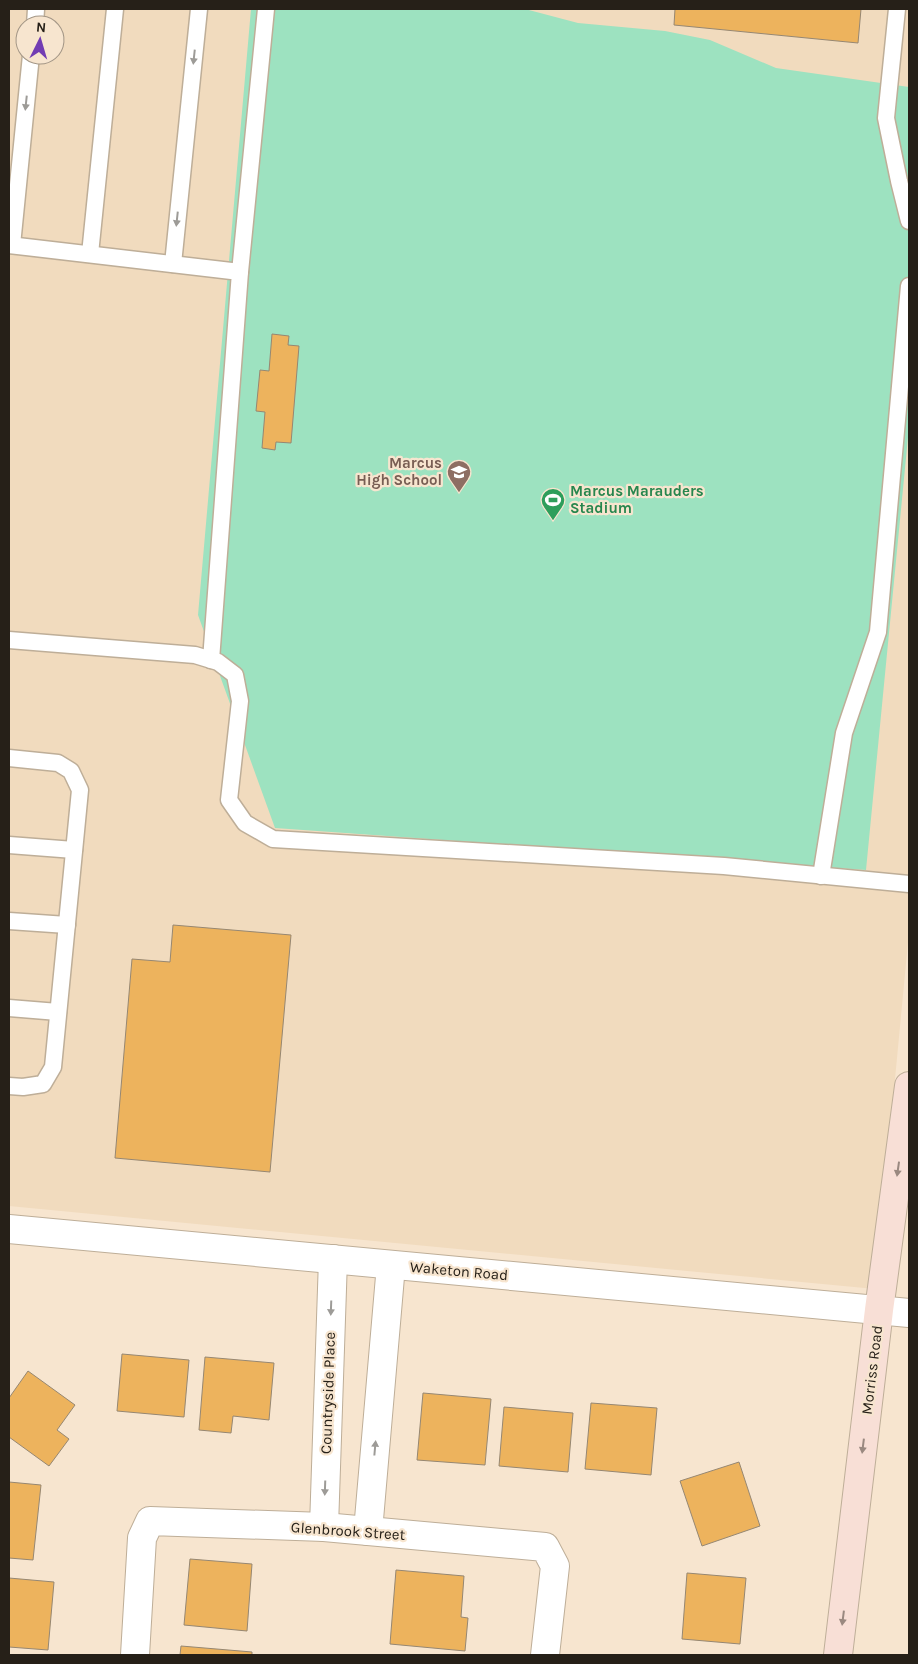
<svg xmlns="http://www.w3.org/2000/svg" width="918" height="1664" font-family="Karla,sans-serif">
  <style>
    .built { fill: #f1dbbe; fill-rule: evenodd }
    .green { fill: #9de2c0 }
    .building { fill: #edb35d; stroke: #968772 }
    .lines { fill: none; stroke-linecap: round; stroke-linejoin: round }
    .service-casing { stroke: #beae98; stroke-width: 19 }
    .minor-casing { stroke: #beae98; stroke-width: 30 }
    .tertiary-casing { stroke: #beae98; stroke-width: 30 }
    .secondary-casing { stroke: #beae98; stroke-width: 30 }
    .service { stroke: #fff; stroke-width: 16 }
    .minor { stroke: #fff; stroke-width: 28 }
    .tertiary { stroke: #fff; stroke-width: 28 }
    .secondary { stroke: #f8dfd6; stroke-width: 28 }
    .oneway { fill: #9d9b97 }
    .oneway2 { fill: #9a8980 }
    .labels { text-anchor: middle; stroke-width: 4.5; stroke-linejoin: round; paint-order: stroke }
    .education-label { font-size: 15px; font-weight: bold; fill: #785e54; stroke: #f7e5cf; text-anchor: end }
    .leisure-label { font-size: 15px; font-weight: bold; fill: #27864d; stroke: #f7e5cf; text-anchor: start }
    .street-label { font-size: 15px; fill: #262018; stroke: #f7e5cf }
  </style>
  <rect width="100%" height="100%" fill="#f7e5cf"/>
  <!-- built -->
  <path class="built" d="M9,9H909V932L875,1289L9,1206ZM25,25H55V55H25Z"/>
  <!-- green -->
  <polygon class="green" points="251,9 525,9 578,23 665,31 710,40 776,68 909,87 909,427 866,870 275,828 198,615"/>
  <!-- building -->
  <g class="building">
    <polygon points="675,9 861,9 858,43 674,25"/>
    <polygon points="272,334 289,336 288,345 299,346 291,443 276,442 275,450 262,448 265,412 256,411 260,370 269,371"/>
    <polygon points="173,925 291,935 270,1172 115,1158 132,959 170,962"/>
    <polygon points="122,1354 189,1360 184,1417 117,1411"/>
    <polygon points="205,1357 274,1363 269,1420 233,1416 231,1433 199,1430"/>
    <polygon points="28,1371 75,1405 57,1430 69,1439 49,1466 9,1437 9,1398"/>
    <polygon points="423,1393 491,1399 485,1465 417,1460"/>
    <polygon points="591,1403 657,1408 651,1475 585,1469"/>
    <polygon points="504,1407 573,1413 568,1472 499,1466"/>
    <polygon points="739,1462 760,1526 702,1546 680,1481"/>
    <polygon points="9,1482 41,1485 33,1560 9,1558"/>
    <polygon points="190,1559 252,1564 247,1631 184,1625"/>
    <polygon points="396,1570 464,1576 461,1617 468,1618 465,1651 390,1644"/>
    <polygon points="687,1573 746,1578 740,1644 682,1639"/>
    <polygon points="9,1578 54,1582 48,1650 9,1647"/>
    <polygon points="181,1646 252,1652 252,1655 180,1655"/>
  </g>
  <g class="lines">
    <!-- service casing -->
    <g class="service-casing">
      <g id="service">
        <polyline points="897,9 886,118 899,181 909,221"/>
        <polyline points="35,25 36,9"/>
        <polyline points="9,245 240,272 211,660"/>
        <polyline points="12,245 31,55"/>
        <polyline points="90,254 115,9"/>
        <polyline points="173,264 199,9"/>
        <polyline points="240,272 266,9"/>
        <polyline points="9,640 195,655 218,662 235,675 240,701 229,800 245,823 273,839 724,866 909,884"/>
        <polyline points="9,758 58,763 71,771 80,790 53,1067 43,1084 23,1087 9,1086"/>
        <polyline points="9,845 74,850"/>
        <polyline points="821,876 844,733 878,632 909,286"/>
        <polyline points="9,921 67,925"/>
        <polyline points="9,1008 58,1012"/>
      </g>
    </g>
    <!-- minor casing -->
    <g class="minor-casing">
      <g id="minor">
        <polyline points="324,1527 333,1259"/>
        <polyline points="368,1531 391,1265"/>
        <polyline points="135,1655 142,1538 150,1521 324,1527 545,1547 555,1566 545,1655"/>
      </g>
    </g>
    <!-- tertiary casing -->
    <g class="tertiary-casing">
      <polyline id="tertiary" points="9,1229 909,1313"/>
    </g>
    <!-- secondary casing -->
    <g class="secondary-casing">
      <polyline id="secondary" points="838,1655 879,1310 909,1086"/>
    </g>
    <!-- service -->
    <use href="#service" class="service"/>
    <!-- minor -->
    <use href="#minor" class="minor"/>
    <!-- tertiary -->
    <use href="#tertiary" class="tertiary"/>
    <!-- secondary -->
    <use href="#secondary" class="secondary"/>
  </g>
  <!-- one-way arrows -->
  <defs><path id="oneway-solid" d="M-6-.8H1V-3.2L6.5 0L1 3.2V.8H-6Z" transform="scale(1.25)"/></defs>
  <g class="oneway">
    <use href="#oneway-solid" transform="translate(194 57) rotate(96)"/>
    <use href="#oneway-solid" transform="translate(26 103) rotate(96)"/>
    <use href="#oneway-solid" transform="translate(177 219) rotate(96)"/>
    <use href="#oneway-solid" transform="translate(331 1308) rotate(92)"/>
    <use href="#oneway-solid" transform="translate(375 1448) rotate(-85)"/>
    <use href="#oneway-solid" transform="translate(325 1488) rotate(92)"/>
  </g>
  <g class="oneway2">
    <use href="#oneway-solid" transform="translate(898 1169) rotate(98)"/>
    <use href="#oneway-solid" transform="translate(863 1446) rotate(97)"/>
    <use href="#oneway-solid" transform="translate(843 1618) rotate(97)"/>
  </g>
  <!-- icons -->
  <defs>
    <g id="school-pin" transform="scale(1.25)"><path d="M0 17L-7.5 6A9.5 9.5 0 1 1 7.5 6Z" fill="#8d6e63" stroke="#f7e5cf"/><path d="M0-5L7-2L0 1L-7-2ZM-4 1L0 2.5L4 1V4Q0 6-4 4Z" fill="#fff"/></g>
    <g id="stadium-pin" transform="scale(1.25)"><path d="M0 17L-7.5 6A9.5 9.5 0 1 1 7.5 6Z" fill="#2e9e5b" stroke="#f7e5cf"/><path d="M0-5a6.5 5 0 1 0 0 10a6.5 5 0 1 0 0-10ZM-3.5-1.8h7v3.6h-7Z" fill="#fff"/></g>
  </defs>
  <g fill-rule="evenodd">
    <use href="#school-pin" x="459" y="472"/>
    <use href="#stadium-pin" x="553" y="500"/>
  </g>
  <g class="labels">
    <!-- education labels -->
    <g class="education-label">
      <text x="442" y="468">Marcus<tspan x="442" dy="17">High School</tspan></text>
    </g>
    <!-- leisure labels -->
    <g class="leisure-label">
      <text x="570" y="496">Marcus Marauders<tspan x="570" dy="17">Stadium</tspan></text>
    </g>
    <!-- street labels -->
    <g class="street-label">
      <text transform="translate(459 1271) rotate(5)" y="5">Waketon Road</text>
      <text transform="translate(872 1370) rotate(-83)" y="5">Morriss Road</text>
      <text transform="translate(328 1393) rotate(-88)" y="5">Countryside Place</text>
      <text transform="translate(348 1531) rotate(4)" y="5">Glenbrook Street</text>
    </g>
  </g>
  <!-- border -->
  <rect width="918" height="1664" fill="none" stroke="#262018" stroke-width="20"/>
  <!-- north arrow -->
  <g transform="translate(40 40) rotate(5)"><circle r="24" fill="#f7e5cf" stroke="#a39686"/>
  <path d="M0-4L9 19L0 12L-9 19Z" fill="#723cb3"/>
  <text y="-8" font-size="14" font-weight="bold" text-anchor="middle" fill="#262018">N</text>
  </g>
</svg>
